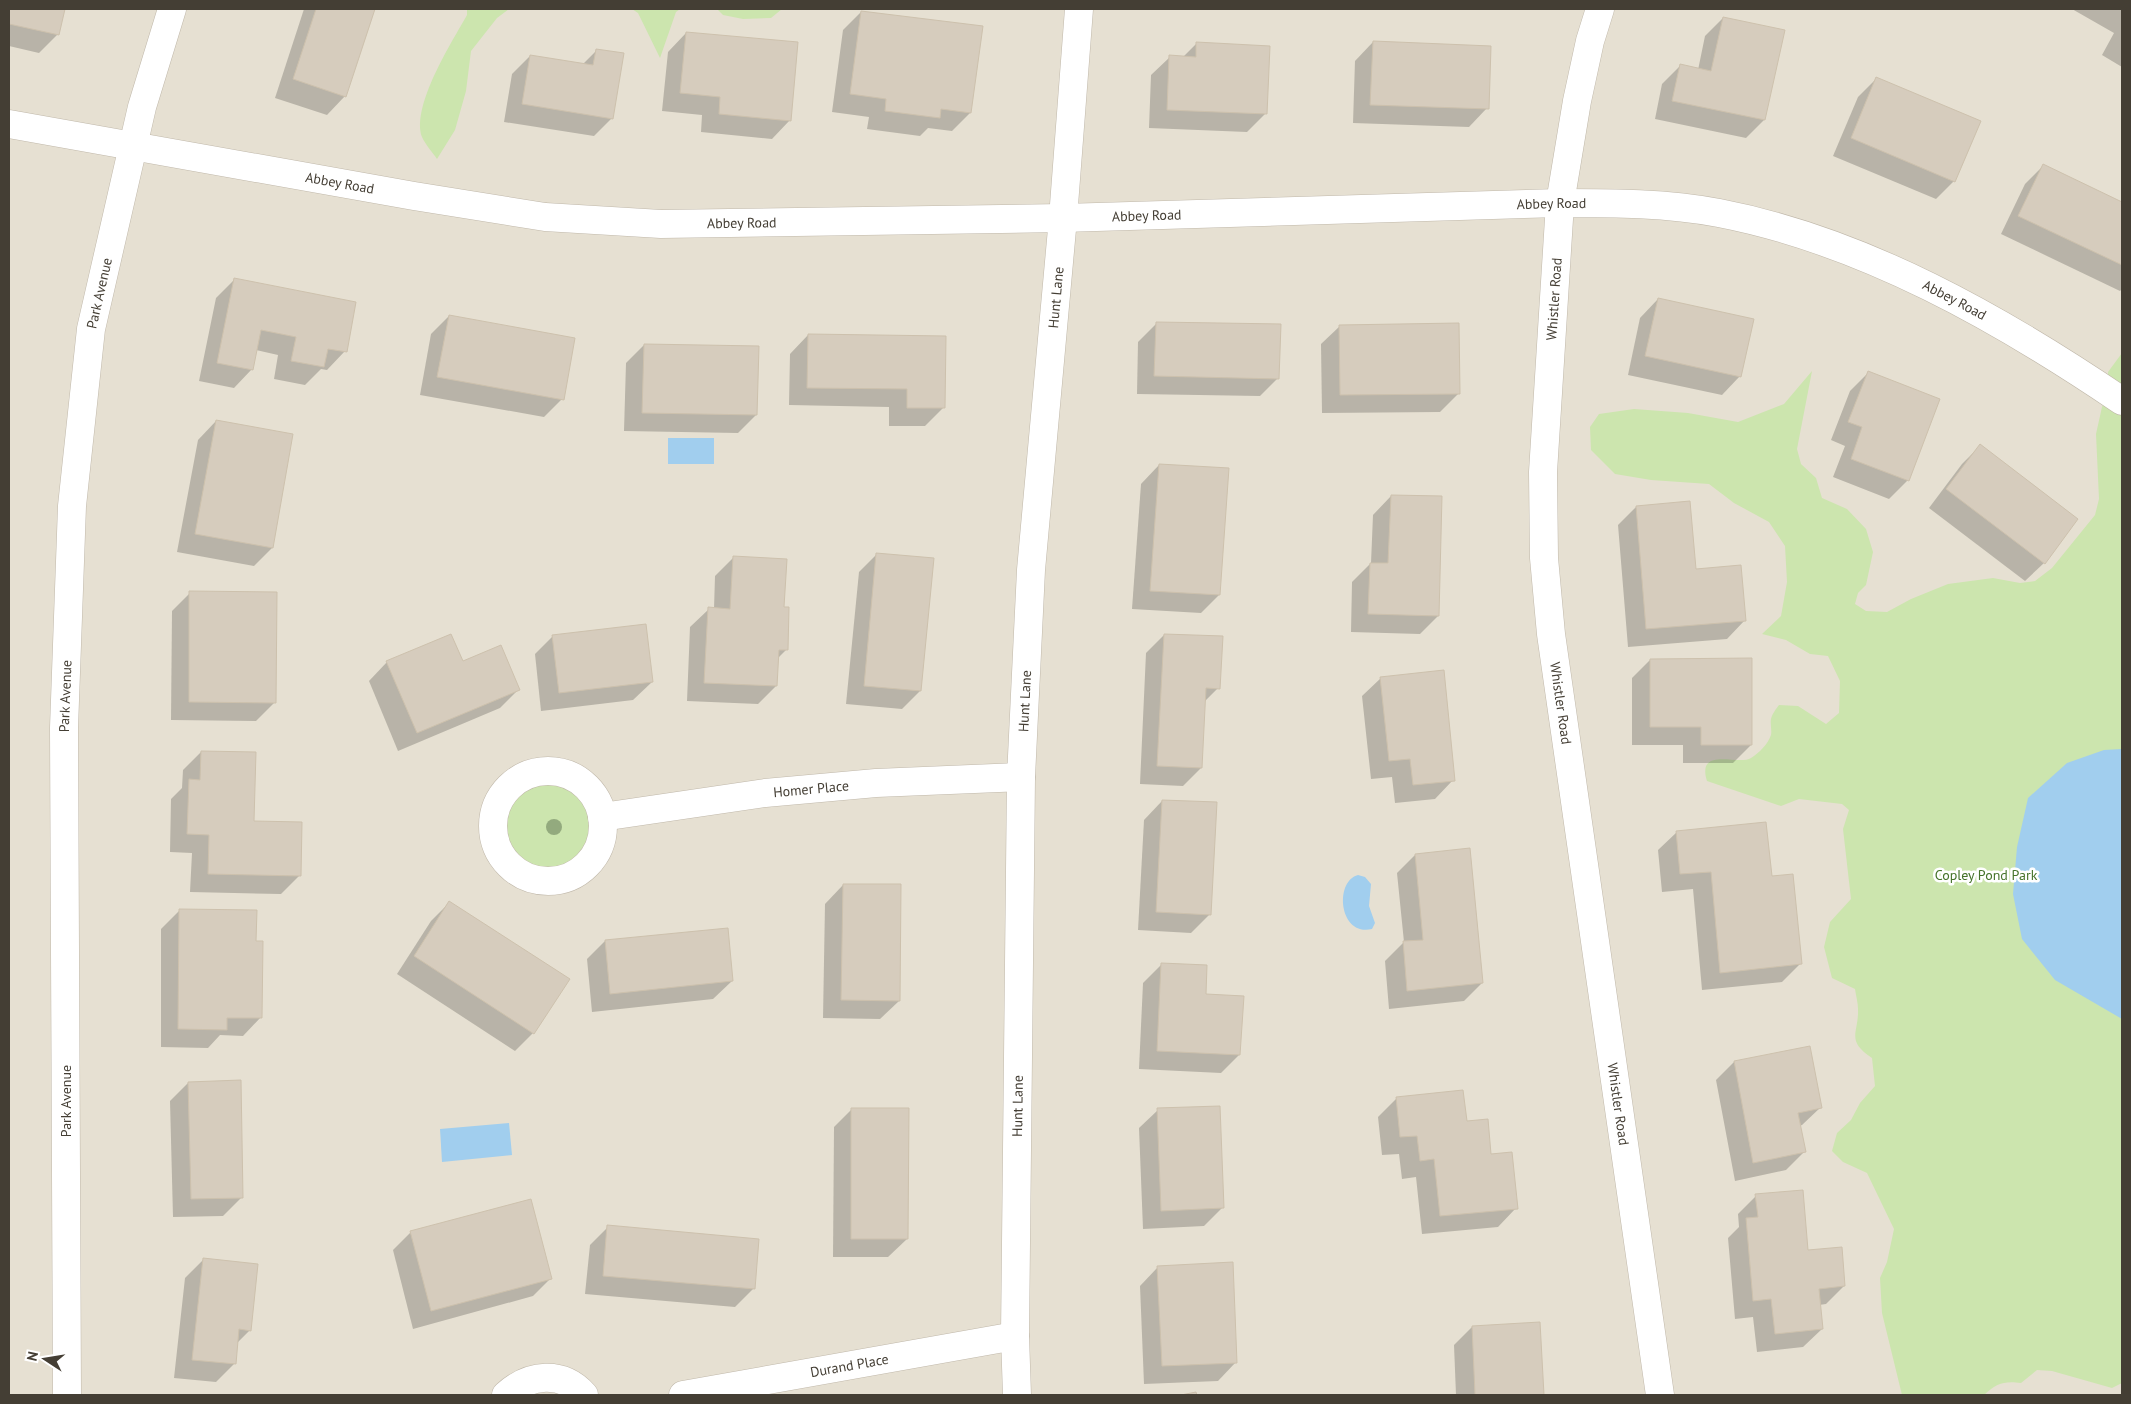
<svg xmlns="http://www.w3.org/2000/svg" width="2131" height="1404" font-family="'PT Sans',sans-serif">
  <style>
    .residential { fill: #e6e0d2 }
    .green { fill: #cce5ae }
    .water { fill: #a1ceee }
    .shadow { fill: #0003 }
    .building { fill: #d6ccbd; stroke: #cdc1ad }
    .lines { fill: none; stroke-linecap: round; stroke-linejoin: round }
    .minor-casing { stroke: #c0b8aa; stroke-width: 29 }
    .tertiary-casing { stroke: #c0b8aa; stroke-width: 29 }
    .minor { stroke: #fff; stroke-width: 28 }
    .tertiary { stroke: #fff; stroke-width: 28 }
    .tree { fill: #93aa7e }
    .labels { text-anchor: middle; stroke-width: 5; stroke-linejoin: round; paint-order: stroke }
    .street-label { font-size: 14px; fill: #443e34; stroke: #fff }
    .park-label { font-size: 14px; fill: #45732a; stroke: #fff }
  </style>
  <rect width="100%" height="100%" fill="#f2eee4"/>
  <!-- residential -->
  <rect class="residential" x="9" y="9" width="2113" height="1386"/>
  <!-- green -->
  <g class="green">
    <path d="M467,9H509L497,18L471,51L466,91L455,130L437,159C433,153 425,144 422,137C411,106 452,42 467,15Z"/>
    <polygon points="632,9 680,9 676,12 660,58 638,13"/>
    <polygon points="717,9 782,9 771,18 743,19 723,15"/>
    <path d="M2122,353V1383L2112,1388L2052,1371L2037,1370L2021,1383C2004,1381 1997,1383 1984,1395H1902L1882,1313L1880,1278L1887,1262L1894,1229L1867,1173L1843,1162L1832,1151L1837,1133L1851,1120L1860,1103L1875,1086L1872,1058C1845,1040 1859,1033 1858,1009C1858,1003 1856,996 1855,989L1832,978L1824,947L1830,922L1851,899L1843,829L1849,810L1842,804L1799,799L1781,806L1707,781C1696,746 1739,766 1751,758C1759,753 1768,744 1771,735C1772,730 1770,724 1771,719C1772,714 1776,709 1779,705L1798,706L1826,724L1839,713L1840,681L1828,656L1810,654L1786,640L1762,634L1781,616L1787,582L1785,546L1769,522L1734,503L1709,484L1651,480L1615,474L1591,450L1590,427L1599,414L1634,409L1688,413L1738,422L1784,404L1812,371L1797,449L1801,464L1816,478L1822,498L1847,509L1866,529L1873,552L1866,585L1858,593L1855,604L1866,611L1887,612L1911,599L1948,584L1993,578L2020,583L2035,581L2052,568L2095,515L2099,499L2096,434L2102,407L2108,392V372Z"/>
    <circle cx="548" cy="826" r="55"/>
  </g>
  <!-- water -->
  <g class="water">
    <rect x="668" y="438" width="46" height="26"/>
    <polygon points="2122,749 2122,1019 2055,980 2022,939 2013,894 2017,847 2028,798 2067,763 2104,750"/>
    <path d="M1358,875L1365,877L1371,884L1369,906L1375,923L1372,929C1339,937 1334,881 1358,875Z"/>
    <polygon points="509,1123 512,1155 442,1162 440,1129"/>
  </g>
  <!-- shadow -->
  <g class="shadow">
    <polygon points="9,9 63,9 58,34 39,53 9,46"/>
    <polygon points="304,9 374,9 345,96 327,115 275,98"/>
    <polygon points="2072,9 2122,9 2122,67 2102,55 2114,33"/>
    <polygon points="861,12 981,28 970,113 952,131 928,128 920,136 867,129 869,117 832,112 843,30"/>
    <polygon points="1723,18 1764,120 1746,138 1655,119 1662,84 1680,66 1698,70 1705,36"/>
    <polygon points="686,33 790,120 772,139 701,132 702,115 662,111 668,52"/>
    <polygon points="1373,42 1487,108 1469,127 1353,123 1355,61"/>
    <polygon points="1197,43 1265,114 1247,132 1149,128 1151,75 1170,57 1182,58"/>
    <polygon points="597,50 612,118 594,136 504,122 512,74 530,56 583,64"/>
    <polygon points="1876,79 1954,181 1936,199 1833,156 1858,97"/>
    <polygon points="2043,166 2122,204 2122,289 2120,291 2001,234 2025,184"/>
    <polygon points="234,280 345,351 327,370 321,369 305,385 274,379 278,355 256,350 252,369 234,388 199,381 216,298"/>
    <polygon points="1658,299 1740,376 1722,395 1628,375 1640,318"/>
    <polygon points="449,316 562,399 544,417 420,395 431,334"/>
    <polygon points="1156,324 1278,378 1260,396 1137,394 1138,342"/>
    <polygon points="1340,326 1459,393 1440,412 1322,413 1321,344"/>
    <polygon points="808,335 943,408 925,426 889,426 889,407 789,405 790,354"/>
    <polygon points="644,345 756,415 738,433 624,431 626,363"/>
    <polygon points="1868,373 1908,480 1889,499 1833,477 1845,446 1831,440 1850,391"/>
    <polygon points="216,421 272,548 254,566 177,552 198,440"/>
    <polygon points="1980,446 2044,563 2025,581 1929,508 1962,464"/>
    <polygon points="1159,465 1219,595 1201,613 1132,609 1141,484"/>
    <polygon points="1391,496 1438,616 1420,634 1351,632 1352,582 1371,563 1373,515"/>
    <polygon points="1636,507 1694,570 1745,620 1727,639 1628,647 1618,525"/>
    <polygon points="877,554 920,691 902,709 846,704 859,572"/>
    <polygon points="734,557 783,608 786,650 778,658 776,686 758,704 687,701 690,627 709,609 714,609 715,576"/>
    <polygon points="190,593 275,702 256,721 171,720 172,611"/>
    <polygon points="1164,635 1218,688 1204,702 1201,768 1183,786 1140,784 1146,653"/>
    <polygon points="553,636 652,682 633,700 541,711 535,654"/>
    <polygon points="1650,660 1751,745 1733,763 1683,763 1683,745 1632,745 1632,678"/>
    <polygon points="387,662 462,663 518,690 500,708 398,751 369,681"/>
    <polygon points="1381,678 1453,780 1435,799 1395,803 1392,777 1371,779 1362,696"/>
    <polygon points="201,752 253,822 299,876 281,894 190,892 192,853 170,852 171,799 182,788 183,770"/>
    <polygon points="1162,801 1210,914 1191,933 1138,930 1144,820"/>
    <polygon points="1677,832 1770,877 1800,964 1782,982 1702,990 1693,889 1662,892 1658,850"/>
    <polygon points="1415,855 1482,983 1464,1001 1389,1009 1385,961 1404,942 1397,873"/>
    <polygon points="843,885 899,1001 880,1019 823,1018 825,904"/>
    <polygon points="450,902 533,1033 515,1051 397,974 431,921"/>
    <polygon points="180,910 255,942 261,1017 243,1036 220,1035 208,1048 161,1047 161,929"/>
    <polygon points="605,941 732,981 713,999 592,1012 587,959"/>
    <polygon points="1162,964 1204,995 1239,1055 1221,1073 1139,1069 1143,983"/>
    <polygon points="1734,1062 1821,1107 1802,1125 1799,1126 1804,1152 1786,1170 1735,1181 1716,1080"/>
    <polygon points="188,1083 242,1197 223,1216 173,1217 170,1101"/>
    <polygon points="1397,1098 1466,1122 1490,1156 1516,1208 1498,1227 1422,1234 1416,1177 1402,1179 1399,1154 1382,1155 1378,1117"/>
    <polygon points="852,1109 907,1239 888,1257 833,1257 834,1127"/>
    <polygon points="1158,1110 1222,1208 1204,1226 1143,1229 1139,1128"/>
    <polygon points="1756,1196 1807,1251 1844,1286 1826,1304 1819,1305 1822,1329 1803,1347 1757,1352 1753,1317 1735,1319 1728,1238 1739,1227 1738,1214"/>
    <polygon points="608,1227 754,1288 735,1307 585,1294 590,1245"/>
    <polygon points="411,1232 551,1278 533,1296 413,1329 393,1250"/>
    <polygon points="203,1260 250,1330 237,1343 235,1363 216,1382 174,1378 185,1278"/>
    <polygon points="1158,1267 1236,1362 1218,1381 1144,1384 1140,1286"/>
    <polygon points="1539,1323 1542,1395 1456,1395 1454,1345 1472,1327"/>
  </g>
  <!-- building -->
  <g class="building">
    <polygon points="9,9 65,9 59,35 9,24"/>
    <polygon points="316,9 375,9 346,97 293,79"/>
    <polygon points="861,11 983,26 971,113 941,109 940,118 885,111 886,99 850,94"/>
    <polygon points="1723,17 1785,30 1765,120 1672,101 1680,64 1711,71"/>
    <polygon points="686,32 798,42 791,121 719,114 720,97 680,93"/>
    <polygon points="1373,41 1491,46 1489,109 1370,105"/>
    <polygon points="1196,42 1270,46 1267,114 1167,110 1169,55 1196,57"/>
    <polygon points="596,49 624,53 613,119 522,104 530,55 593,65"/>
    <polygon points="1876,77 1981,121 1955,182 1851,138"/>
    <polygon points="2043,164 2122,202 2122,265 2018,216"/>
    <polygon points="234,278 356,302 347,352 328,349 324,367 291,361 296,337 261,330 253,370 217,363"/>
    <polygon points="1658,298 1754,319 1741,377 1645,356"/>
    <polygon points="449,315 575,338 564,400 437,377"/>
    <polygon points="1156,322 1281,324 1279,379 1154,376"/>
    <polygon points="1459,323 1460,394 1340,395 1339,325"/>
    <polygon points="808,334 946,336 945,408 907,408 907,389 807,388"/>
    <polygon points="644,344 759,346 757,415 642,413"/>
    <polygon points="1868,371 1940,399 1909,481 1851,459 1862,427 1848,422"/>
    <polygon points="216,420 293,434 273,548 195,534"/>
    <polygon points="1980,444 2078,519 2045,564 1946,489"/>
    <polygon points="1159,464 1229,468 1220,595 1150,591"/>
    <polygon points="1391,495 1442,496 1439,616 1368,614 1370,563 1388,563"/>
    <polygon points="1690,501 1696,569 1741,565 1746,621 1646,629 1636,506"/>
    <polygon points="876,553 934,558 921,691 864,686"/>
    <polygon points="733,556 787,559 784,607 789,607 788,650 779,650 777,686 704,683 708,607 730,609"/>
    <polygon points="189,591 277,592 276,703 189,702"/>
    <polygon points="646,624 653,682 559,693 552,635"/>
    <polygon points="451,634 463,661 501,645 520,690 417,733 386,661"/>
    <polygon points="1164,634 1223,636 1220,689 1206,688 1202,768 1157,766"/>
    <polygon points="1752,658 1752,745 1701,745 1701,727 1650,727 1650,659"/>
    <polygon points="1444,670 1455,781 1413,785 1410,759 1389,761 1380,677"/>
    <polygon points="201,751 256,752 254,821 302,822 301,876 208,874 209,835 187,834 189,779 200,780"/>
    <polygon points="1162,800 1217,802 1211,915 1156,912"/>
    <polygon points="1766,822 1772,876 1793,874 1802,964 1720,973 1711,872 1680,874 1676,831"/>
    <polygon points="1470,848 1483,983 1407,991 1403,941 1423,940 1415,854"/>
    <polygon points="843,884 901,884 900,1001 841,1000"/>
    <polygon points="449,901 570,979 534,1034 414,956"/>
    <polygon points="179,909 257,910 256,941 263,941 262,1018 227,1018 227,1030 178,1029"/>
    <polygon points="728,928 733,981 610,994 605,940"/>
    <polygon points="1161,963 1207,965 1206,994 1244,996 1240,1055 1157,1051"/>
    <polygon points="1810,1046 1822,1108 1798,1113 1806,1152 1753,1163 1734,1061"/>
    <polygon points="241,1080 243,1198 191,1199 188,1082"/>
    <polygon points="1463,1090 1467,1121 1488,1119 1491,1154 1512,1152 1518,1209 1440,1216 1434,1159 1420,1161 1417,1136 1400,1137 1396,1097"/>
    <polygon points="1220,1106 1224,1208 1161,1211 1157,1108"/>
    <polygon points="851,1108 909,1108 908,1239 851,1239"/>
    <polygon points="1803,1190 1808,1250 1842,1247 1845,1286 1819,1289 1823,1329 1775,1334 1771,1299 1753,1301 1746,1218 1758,1217 1755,1194"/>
    <polygon points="531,1199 552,1279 431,1311 410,1231"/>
    <polygon points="607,1225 759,1239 755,1289 603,1276"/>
    <polygon points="203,1258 258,1264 251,1331 239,1329 236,1364 192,1360"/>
    <polygon points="1233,1262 1237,1363 1162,1366 1157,1266"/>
    <polygon points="1540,1322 1544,1395 1475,1395 1472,1326"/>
    <polygon points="1196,1392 1197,1395 1181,1395"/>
  </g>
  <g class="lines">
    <!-- minor casing -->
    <g class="minor-casing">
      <g id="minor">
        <path id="s1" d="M1600,9L1590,41L1577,101L1560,203L1543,472L1544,558L1551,634L1660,1395"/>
        <path id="s2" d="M9,124L414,196L545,217L661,224L1063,218L1560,203C1613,203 1667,203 1719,213C1864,241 2001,319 2122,401"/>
        <circle cx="548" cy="826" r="55"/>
        <path id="s3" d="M602,817L765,793L876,783L1021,777"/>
        <path d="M506,1395C529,1374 562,1370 584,1395"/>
        <path id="s4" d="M683,1395L1015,1336"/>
        <path id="s5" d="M1017,1395L1015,1336L1021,777L1031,570L1063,218L1079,9"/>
      </g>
    </g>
    <!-- tertiary casing -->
    <g class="tertiary-casing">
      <g id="tertiary">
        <path id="s6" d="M67,1395L64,728L72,506L91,329L142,107L172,9"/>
      </g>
    </g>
    <!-- minor -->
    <use href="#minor" class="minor"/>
    <!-- tertiary -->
    <use href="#tertiary" class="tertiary"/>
  </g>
  <!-- trees -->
  <circle class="tree" cx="554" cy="827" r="8"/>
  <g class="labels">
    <!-- street labels -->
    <g class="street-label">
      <text dy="5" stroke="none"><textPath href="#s2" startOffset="336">Abbey Road</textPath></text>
      <text dy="5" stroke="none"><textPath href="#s2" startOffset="1551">Abbey Road</textPath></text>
      <text dy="5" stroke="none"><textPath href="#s2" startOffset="1146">Abbey Road</textPath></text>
      <text dy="5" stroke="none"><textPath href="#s2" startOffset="741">Abbey Road</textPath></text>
      <text dy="5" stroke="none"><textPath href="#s6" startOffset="1104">Park Avenue</textPath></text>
      <text dy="5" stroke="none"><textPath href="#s5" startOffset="1099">Hunt Lane</textPath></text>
      <text transform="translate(1554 299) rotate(-86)" y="5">Whistler Road</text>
      <text dy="5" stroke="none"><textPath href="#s2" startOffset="1971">Abbey Road</textPath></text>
      <text dy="5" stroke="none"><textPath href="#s6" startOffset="699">Park Avenue</textPath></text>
      <text dy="5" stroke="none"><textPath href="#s5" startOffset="694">Hunt Lane</textPath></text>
      <text dy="5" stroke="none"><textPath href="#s1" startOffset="700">Whistler Road</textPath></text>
      <text dy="5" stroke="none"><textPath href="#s3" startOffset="211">Homer Place</textPath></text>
      <text transform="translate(66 1101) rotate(-90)" y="5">Park Avenue</text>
      <text dy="5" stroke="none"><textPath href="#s1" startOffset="1105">Whistler Road</textPath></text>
      <text dy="5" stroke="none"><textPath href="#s5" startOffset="289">Hunt Lane</textPath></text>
      <text dy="5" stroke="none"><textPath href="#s4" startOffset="169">Durand Place</textPath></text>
    </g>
    <!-- park labels -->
    <g class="park-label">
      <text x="1986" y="880">Copley Pond Park</text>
    </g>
  </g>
  <!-- border -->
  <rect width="2131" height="1404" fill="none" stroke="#443e34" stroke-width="20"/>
  <!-- north arrow -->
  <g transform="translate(45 1359) rotate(282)" stroke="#ffffff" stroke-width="4" paint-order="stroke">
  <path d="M0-4L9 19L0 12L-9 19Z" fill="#443e34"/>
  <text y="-8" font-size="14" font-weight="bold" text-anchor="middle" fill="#443e34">N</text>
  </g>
</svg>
